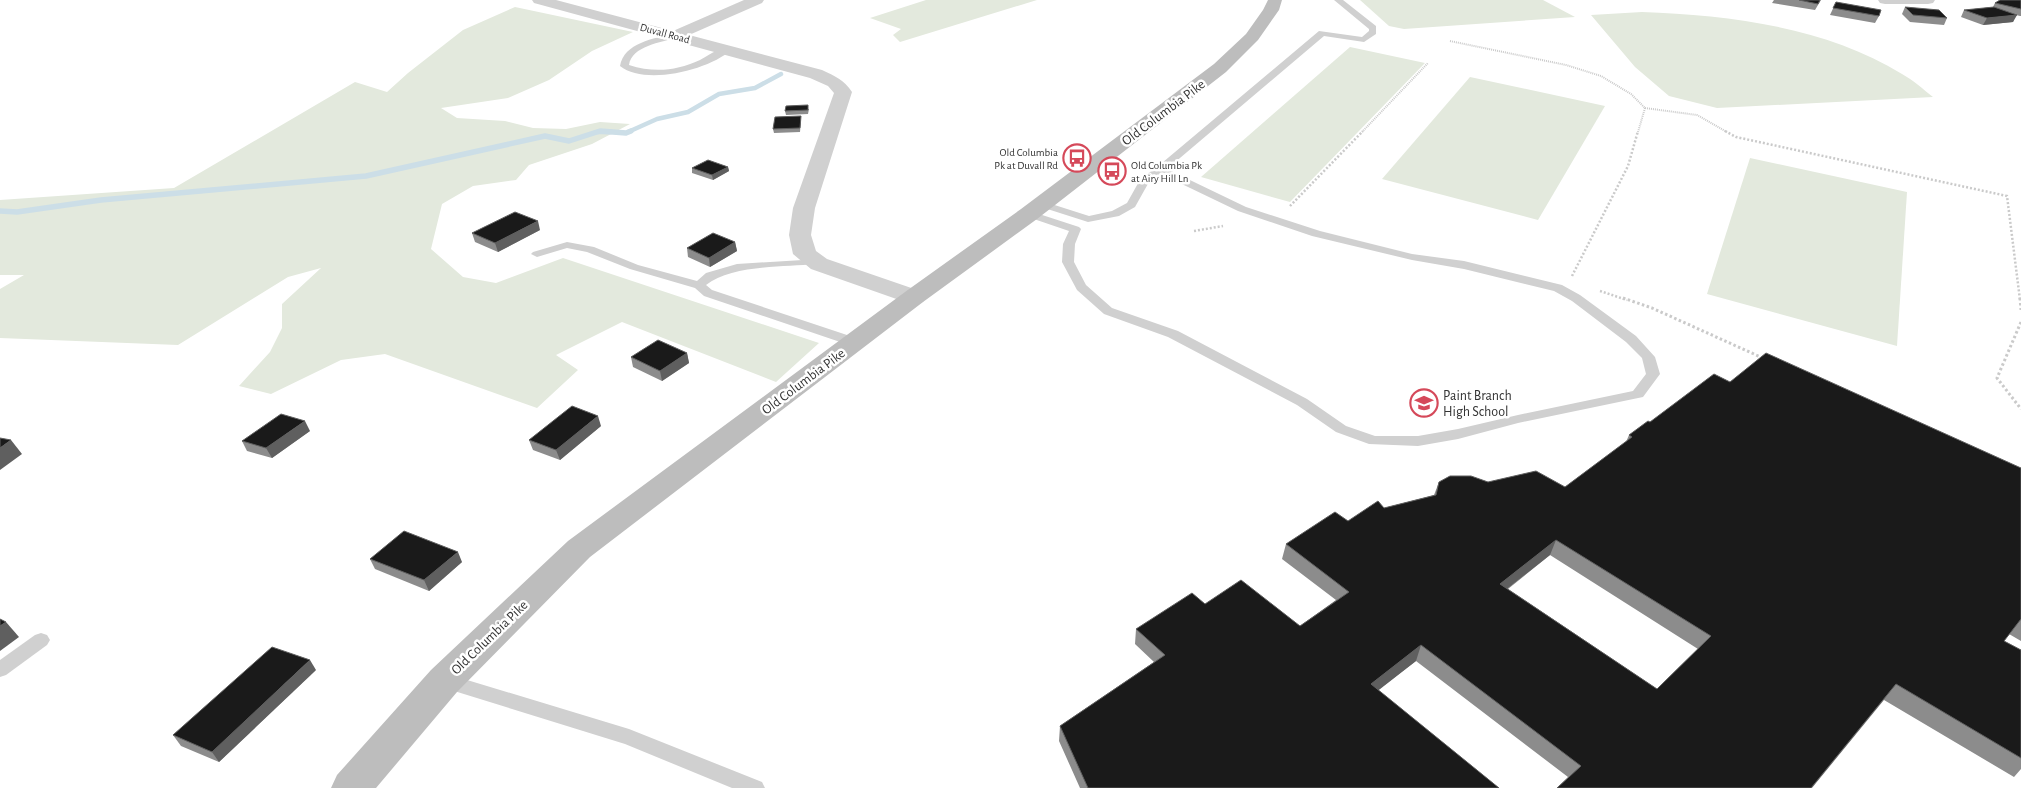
<svg xmlns="http://www.w3.org/2000/svg" width="2021" height="788" font-family="'Alegreya Sans',sans-serif">
  <style>
    .green { fill: #e3e9dd }
    .lines { fill: none; stroke-linecap: round; stroke-linejoin: round }
    .stream-far1 { stroke: #ccdee7; stroke-width: 4.5 }
    .stream { stroke: #ccdee7; stroke-width: 5.5 }
    .path-far2 { stroke: #cacaca; stroke-width: 2; stroke-dasharray: 1 1; stroke-linecap: butt }
    .path-far1 { stroke: #cacaca; stroke-width: 2.5; stroke-dasharray: 2 2; stroke-linecap: butt }
    .path { stroke: #cacaca; stroke-width: 3; stroke-dasharray: 2.5 2.5; stroke-linecap: butt }
    .service { fill: #d0d0d0; fill-rule: evenodd }
    .minor { fill: #d0d0d0; fill-rule: evenodd }
    .secondary { fill: #bdbdbd; fill-rule: evenodd }
    .wall { fill: #8c8c8c; fill-rule: evenodd }
    .shaded-wall { fill: #5f5f5f }
    .building { fill: #1a1a1a; stroke: #5f5f5f; fill-rule: evenodd }
    .labels { text-anchor: middle; stroke-width: 5; stroke-linejoin: round; paint-order: stroke }
    .far-street-label { font-size: 11px; fill: #333; stroke: #fff }
    .far-poi-label { font-size: 11px; fill: #333; stroke: #fff; text-anchor: end }
    .street-label { font-size: 14px; fill: #333; stroke: #fff }
    .poi-label { font-size: 14px; fill: #333; stroke: #fff; text-anchor: start }
  </style>
  <rect width="100%" height="100%" fill="#fff"/>
  <!-- green -->
  <g class="green">
    <polygon points="926,0 1037,0 900,42 893,35 901,29 870,18"/>
    <polygon points="1360,0 1543,0 1575,17 1404,29 1389,26"/>
    <polygon points="515,7 633,32 592,51 549,80 508,98 441,108 457,118 505,121 533,128 566,129 600,122 630,124 592,144 529,165 516,180 473,186 442,204 431,249 463,277 496,283 563,258 819,343 776,382 622,322 556,355 578,370 537,408 385,354 341,360 271,394 239,386 270,352 282,328 282,304 321,268 288,277 178,345 0,338 0,289 24,275 0,275 0,200 174,188 355,82 387,92 408,73 463,30"/>
    <path d="M1642,12C1729,15 1826,27 1902,74C1913,80 1923,89 1933,97L1717,108L1669,96L1635,67L1591,15Z"/>
    <polygon points="1350,47 1425,63 1290,202 1201,177"/>
    <polygon points="1470,77 1605,106 1538,220 1382,179"/>
    <polygon points="1750,158 1907,192 1897,346 1707,294"/>
  </g>
  <g class="lines">
    <!-- stream-far1 -->
    <g class="stream-far1">
      <polyline points="597,132 612,132"/>
      <polyline points="628,132 657,119 688,112 719,94 755,88 781,74"/>
    </g>
    <!-- stream -->
    <polyline class="stream" points="0,211 17,212 101,200 366,176 545,136 569,141 600,131 626,133 631,131"/>
    <!-- path-far2 -->
    <g class="path-far2">
      <polyline points="1450,41 1566,65 1601,76 1631,94 1645,108 1638,132"/>
      <polyline points="1645,108 1697,115 1727,132"/>
      <polyline points="1362,132 1428,63"/>
    </g>
    <!-- path-far1 -->
    <g class="path-far1">
      <polyline points="1725,131 1736,137 2007,196 2020,300"/>
      <polyline points="1290,206 1363,131"/>
      <polyline points="1194,231 1223,226"/>
      <polyline points="1572,276 1628,166 1638,131"/>
      <polyline points="1600,291 1627,300"/>
    </g>
    <!-- path -->
    <g class="path">
      <polyline points="1623,298 1652,308 1765,359"/>
      <polyline points="2020,298 2021,310"/>
      <polyline points="2021,322 1997,378 2021,409"/>
    </g>
    <!-- service -->
    <g class="service">
      <polygon points="1334,0 1343,0 1376,26 1376,34 1364,42 1324,36 1167,169 1246,207 1320,231 1412,254 1464,261 1562,285 1580,295 1636,336 1655,357 1660,374 1643,397 1518,423 1458,439 1418,446 1369,444 1336,432 1297,405 1168,337 1104,314 1077,290 1062,262 1063,244 1069,231 1025,216 1024,214 1025,212 1033,212 1079,227 1081,229 1075,244 1074,262 1086,285 1112,308 1178,331 1307,399 1346,426 1375,436 1418,436 1458,429 1518,415 1633,391 1646,374 1642,358 1626,342 1572,301 1554,291 1464,269 1412,260 1312,236 1238,211 1161,174 1149,182 1135,207 1119,216 1088,222 1038,206 1037,204 1038,202 1042,201 1089,216 1112,211 1127,203 1141,178 1156,168 1319,31 1362,37 1369,31 1369,29"/>
      <path d="M674,34H677V38C661,42 632,46 629,65C654,73 676,71 700,60C708,56 724,44 731,50C709,70 645,86 620,66C624,43 654,38 674,34Z"/>
      <path d="M567,242L594,247L638,265L697,281L706,273L737,264L819,259L821,261L815,264C784,267 731,265 706,285L712,290L859,339L860,342L859,345H849L704,296L695,288L630,269L587,252L567,248L537,257L531,254L533,252Z"/>
      <polygon points="41,633 47,635 50,640 47,645 6,675 0,677 0,660 35,635"/>
      <polygon points="444,673 629,729 762,782 765,788 732,788 625,744 438,686 435,681 438,676"/>
    </g>
    <!-- minor -->
    <g class="minor">
      <path d="M532,0H556L673,31L744,0H764L762,3L689,35L822,70C835,76 844,80 852,92L815,208L811,235L816,251L827,259L923,292L926,297L923,302L914,304L905,302L811,269L793,254L789,235L793,208L834,93L828,86L810,78L534,3Z"/>
      <polygon points="1878,0 1935,0 1933,3 1928,4 1885,4 1880,3"/>
    </g>
    <!-- secondary -->
    <polygon class="secondary" points="1268,0 1282,0 1279,10 1258,40 1226,72 1037,219 923,302 590,557 457,692 376,788 331,788 337,775 431,670 568,541 905,292 1021,209 1214,64 1246,34 1263,10"/>
  </g>
  <!-- wall -->
  <g class="wall">
    <polygon points="1774,0 1821,0 1815,10 1772,3"/>
    <polygon points="2021,0 2021,16 2020,16 2016,15 2013,22 1983,25 1961,17 1964,10 1993,7 1995,3"/>
    <polygon points="1836,2 1879,16 1875,23 1830,15"/>
    <polygon points="1905,7 1947,18 1944,25 1910,22 1902,14"/>
    <polygon points="809,109 808,114 786,115 785,111"/>
    <polygon points="801,120 800,132 774,133 773,129"/>
    <polygon points="728,167 729,171 713,180 692,173 692,168"/>
    <polygon points="540,230 498,252 475,242 472,233"/>
    <polygon points="735,242 737,251 710,267 688,257 687,248"/>
    <polygon points="687,353 689,363 662,381 633,367 631,357"/>
    <path d="M1730,382L2021,468V641L2009,634L2004,641L2021,650V769L2014,777L1884,700L1812,788H1557L1568,777L1416,661L1378,690L1499,788H1080L1059,741L1060,726L1154,662L1135,644L1136,629L1205,604L1300,626L1336,600L1282,559L1286,544L1384,508L1434,495L1439,482H1488L1565,487L1626,442L1629,435L1650,422ZM1550,555L1698,649L1657,689L1508,589Z"/>
    <polygon points="601,426 560,460 533,450 529,440"/>
    <polygon points="310,431 272,458 247,451 242,441"/>
    <polygon points="370,559 462,562 429,591 375,569"/>
    <polygon points="316,670 219,762 181,746 173,735"/>
  </g>
  <!-- shaded-wall -->
  <g class="shaded-wall">
    <polygon points="2017,15 2013,22 1983,25 1987,18"/>
    <polygon points="728,167 729,171 713,180 712,175"/>
    <polygon points="538,221 540,230 498,252 495,243"/>
    <polygon points="735,242 737,251 710,267 709,258"/>
    <polygon points="687,353 689,363 662,381 660,371"/>
    <polygon points="598,416 601,426 560,460 556,450"/>
    <polygon points="305,421 310,431 272,458 266,448"/>
    <polygon points="11,440 22,454 0,470 0,448"/>
    <polygon points="1556,540 1550,555 1494,599 1500,584"/>
    <polygon points="458,552 462,562 429,591 424,580"/>
    <polygon points="6,622 19,637 0,651 0,626"/>
    <polygon points="1421,645 1416,661 1366,700 1371,684"/>
    <polygon points="310,660 316,670 219,762 212,752"/>
  </g>
  <!-- building -->
  <g class="building">
    <polygon points="1799,0 1820,0 1818,4"/>
    <polygon points="2000,0 2021,0 2021,9 1995,3"/>
    <polygon points="1836,2 1881,10 1879,16 1833,8"/>
    <polygon points="1905,7 1939,10 1947,18 1913,15"/>
    <polygon points="1994,7 2017,15 1987,18 1964,10"/>
    <polygon points="808,105 808,110 785,111 786,106"/>
    <polygon points="801,116 800,128 773,129 775,117"/>
    <polygon points="708,160 728,167 712,175 692,168"/>
    <polygon points="515,212 538,221 495,243 472,233"/>
    <polygon points="713,233 735,242 709,258 687,248"/>
    <polygon points="658,340 687,353 660,371 631,357"/>
    <path d="M1766,353L2021,468V619L2004,641L2021,650V758L1896,684L1811,788H1557L1581,766L1421,645L1371,684L1499,788H1088L1060,726L1165,655L1136,629L1192,593L1205,604L1241,580L1300,626L1349,592L1286,544L1335,512L1348,521L1378,501L1384,508L1436,495L1439,482L1450,476H1471L1488,482L1536,471L1565,487L1632,437L1629,435L1648,421L1650,422L1714,374L1730,382ZM1556,540L1711,636L1657,689L1500,584Z"/>
    <polygon points="572,406 598,416 556,450 529,440"/>
    <polygon points="281,414 305,421 266,448 242,441"/>
    <polygon points="0,438 11,440 0,448"/>
    <polygon points="404,531 458,552 424,580 370,559"/>
    <polygon points="0,619 6,622 0,626"/>
    <polygon points="272,647 310,660 212,752 173,735"/>
  </g>
  <!-- icons -->
  <defs>
    <g id="bus-ring" transform="scale(1.4375)"><circle r="9.5" fill="#fff" stroke="#d5495a" stroke-width="1.5"/><path d="M-5-6H5V4H4V6H2V4H-2V6H-4V4H-5ZM-3.5-4V0h7V-4ZM-3.5 1.2v1.5H-2V1.2ZM2 1.2v1.5H3.5V1.2Z" fill="#d5495a"/></g>
    <g id="school-ring" transform="scale(1.4375)"><circle r="9.5" fill="#fff" stroke="#d5495a" stroke-width="1.5"/><path d="M0-5L7-2L0 1L-7-2ZM-4 1L0 2.5L4 1V4Q0 6-4 4Z" fill="#d5495a"/></g>
  </defs>
  <g fill-rule="evenodd">
    <use href="#bus-ring" x="1077" y="158"/>
    <use href="#bus-ring" x="1112" y="171"/>
    <use href="#school-ring" x="1424" y="403"/>
  </g>
  <g class="labels">
    <!-- far-street labels -->
    <g class="far-street-label">
      <text transform="translate(665 33) rotate(15)" y="4">Duvall Road</text>
    </g>
    <!-- far-poi labels -->
    <g class="far-poi-label">
      <text x="1058" y="156">Old Columbia<tspan x="1058" dy="13">Pk at Duvall Rd</tspan></text>
      <text x="1131" y="169" text-anchor="start">Old Columbia Pk<tspan x="1131" dy="13">at Airy Hill Ln</tspan></text>
    </g>
    <!-- street labels -->
    <g class="street-label">
      <text transform="translate(1163 112) rotate(-37)" y="5">Old Columbia Pike</text>
      <text transform="translate(803 381) rotate(-37)" y="5">Old Columbia Pike</text>
      <text transform="translate(489 637) rotate(-44)" y="5">Old Columbia Pike</text>
    </g>
    <!-- poi labels -->
    <g class="poi-label">
      <text x="1443" y="400">Paint Branch<tspan x="1443" dy="16">High School</tspan></text>
    </g>
  </g>
</svg>
